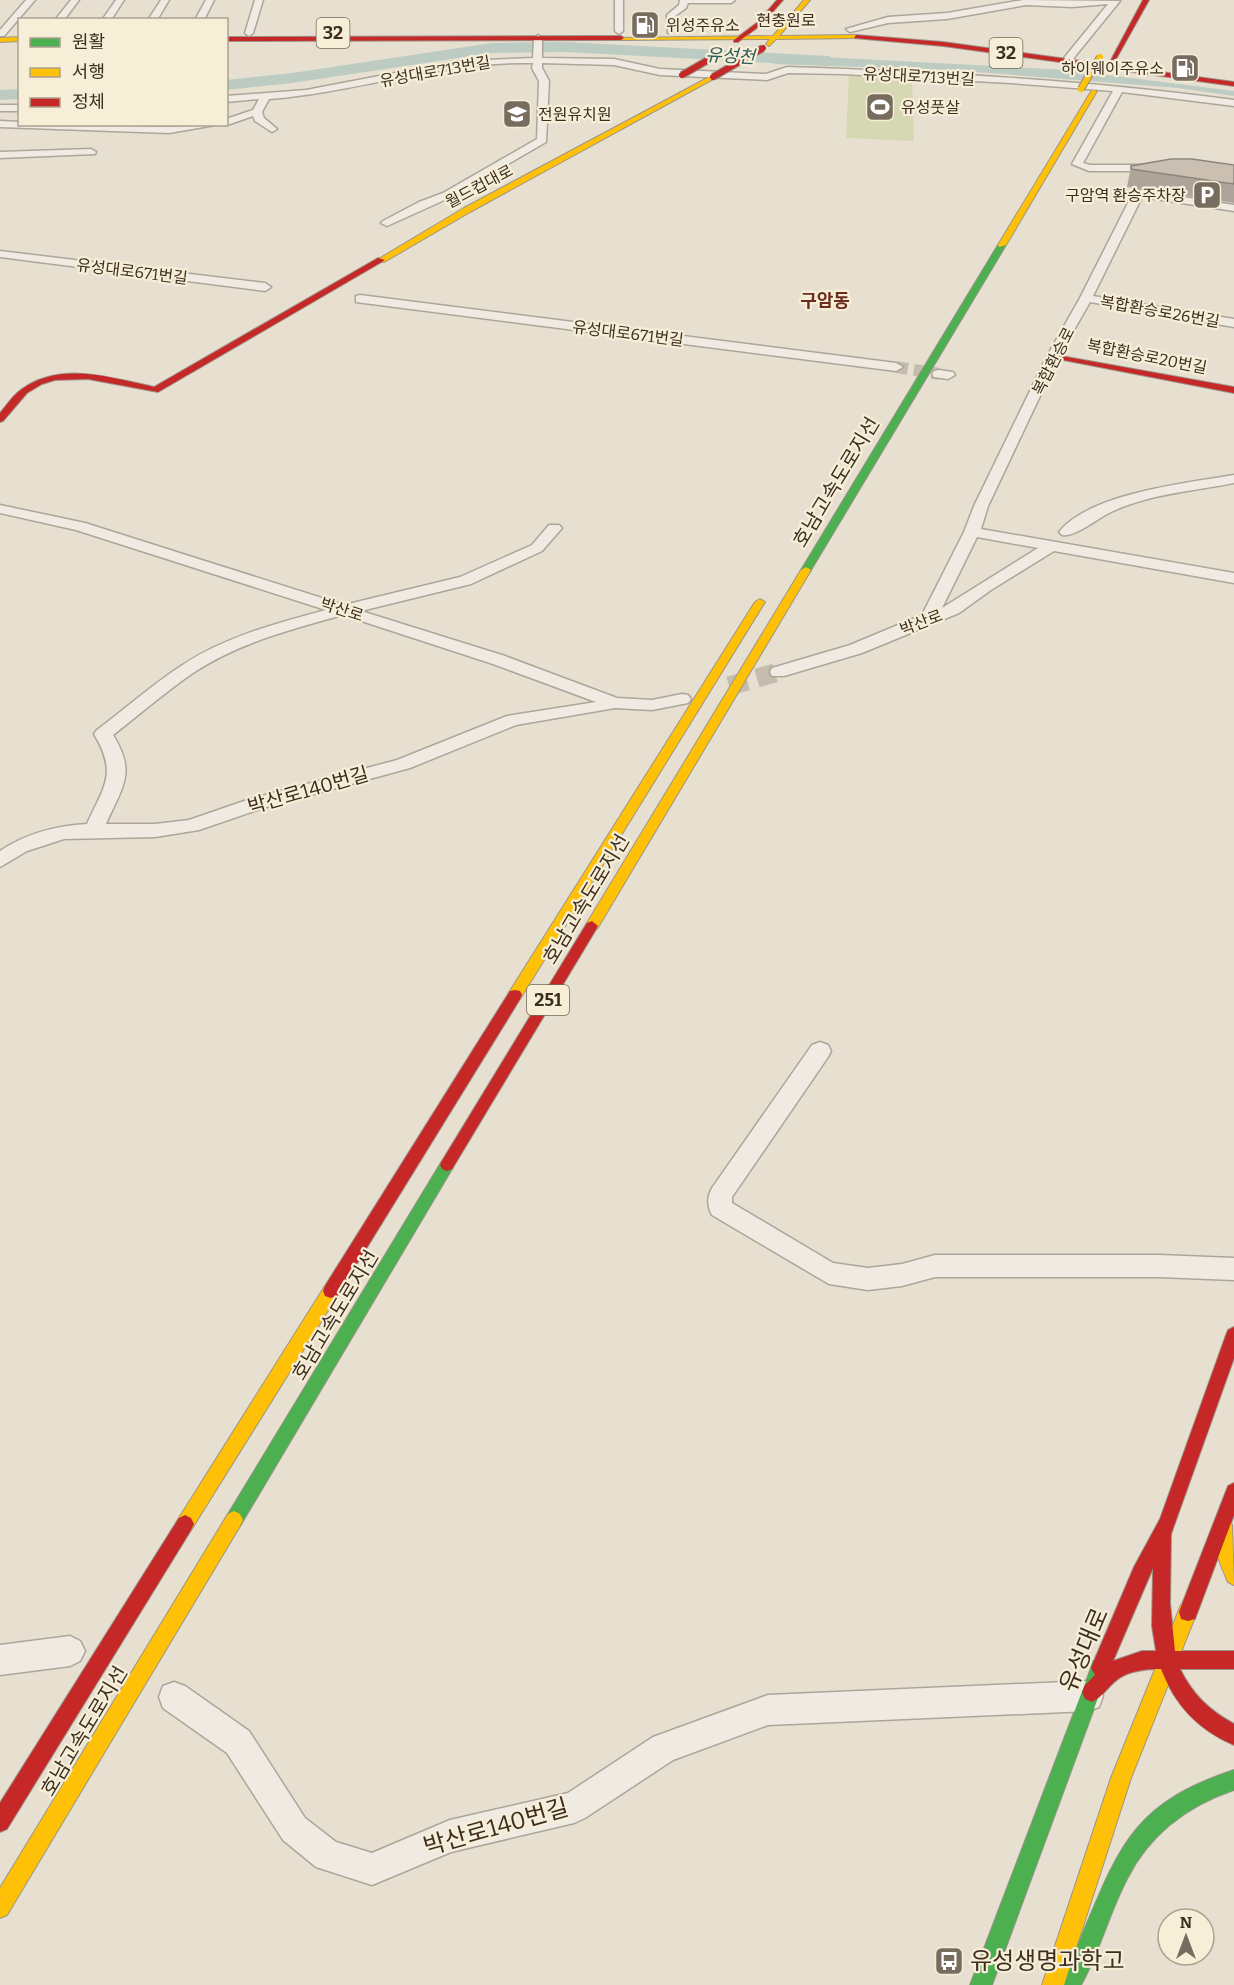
<svg xmlns="http://www.w3.org/2000/svg" width="1234" height="1985" font-family="Bitter,'Noto Sans KR',serif">
  <style>
    .green { fill: #d6d7b3 }
    .water { fill: #bcccc2 }
    .lines { fill: none; stroke-linecap: round; stroke-linejoin: round }
    .river { fill: #bcccc2; fill-rule: evenodd }
    .street-tunnel-far1 { stroke: #c5bcae; stroke-width: 12; stroke-dasharray: 12 6; stroke-linecap: butt }
    .street-tunnel { stroke: #c5bcae; stroke-width: 19; stroke-dasharray: 19 10; stroke-linecap: butt }
    .street-casing { stroke: #ada599; stroke-width: 3 }
    .fast-casing { stroke: #9c958a; stroke-width: 2 }
    .slow-casing { stroke: #9c958a; stroke-width: 2 }
    .jam-casing { stroke: #9c958a; stroke-width: 2 }
    .street { fill: #efebe3; fill-rule: evenodd }
    .fast { fill: #4caf50; fill-rule: evenodd }
    .slow { fill: #ffc107; fill-rule: evenodd }
    .jam { fill: #c62828; fill-rule: evenodd }
    .slow-bridge-casing { stroke: #928b80; stroke-width: 8; stroke-linecap: butt }
    .jam-bridge-casing { stroke: #928b80; stroke-width: 8; stroke-linecap: butt }
    .slow-bridge { stroke: #ffc107; stroke-width: 6 }
    .jam-bridge { stroke: #c62828; stroke-width: 6 }
    .wall { fill: #afa499 }
    .building { fill: #cbbfb2; stroke: #8e867d; stroke-width: 1.5 }
    .labels { text-anchor: middle; stroke-width: 4.5; stroke-linejoin: round; paint-order: stroke }
    .far-street-label { font-size: 16px; fill: #3d2e20; stroke: #f7eed8 }
    .far-poi-label { font-size: 16px; fill: #3d2e20; stroke: #f7eed8; text-anchor: start }
    .shield { fill: #f7eed8; stroke: #756857; stroke-width: 1.5 }
    .shield-label { font-size: 18px; font-weight: bold; fill: #3d2e20 }
    .far-water-label { font-size: 18px; font-style: italic; fill: #2f5d5a; stroke: #f7eed8 }
    .far-quarter-label { font-size: 18px; font-weight: bold; fill: #6b2e1e; stroke: #f7eed8 }
    .street-label { font-size: 20px; fill: #3d2e20; stroke: #f7eed8 }
    .near-street-label { font-size: 24px; fill: #3d2e20; stroke: #f7eed8 }
    .near-poi-label { font-size: 24px; fill: #3d2e20; stroke: #f7eed8; text-anchor: start }
  </style>
  <rect width="100%" height="100%" fill="#e7e0d1"/>
  <!-- green -->
  <polygon class="green" points="849,73 912,76 914,141 846,138"/>
  <!-- water -->
  <polygon class="water" points="784,55 1068,70 1234,91 1234,96 1178,88 950,70 773,64"/>
  <g class="lines">
    <!-- river -->
    <g class="river">
      <polygon points="565,42 829,56 837,61 829,66 565,52 492,53 292,83 226,90 226,80 292,73 492,43"/>
      <polygon points="20,89 20,99 0,100 0,90"/>
    </g>
    <!-- street-tunnel-far1 -->
    <polyline class="street-tunnel-far1" points="896,367 939,374"/>
    <!-- street-tunnel -->
    <polyline class="street-tunnel" points="729,686 778,672"/>
    <!-- street casing -->
    <g class="street-casing">
      <g id="street">
        <polygon points="26,0 35,0 4,36 0,36 0,30"/>
        <polygon points="71,0 79,0 64,20 55,20"/>
        <polygon points="116,0 124,0 111,20 102,20"/>
        <polygon points="161,0 169,0 157,20 148,20"/>
        <polygon points="206,0 214,0 204,20 195,20"/>
        <polygon points="255,0 263,0 253,33 249,36 245,33"/>
        <polygon points="615,0 623,0 623,31 619,34 615,31"/>
        <polygon points="680,0 735,0 731,3 688,3 686,8 675,16 675,31 668,33 667,15 679,5"/>
        <polygon points="1023,0 1120,1 1072,60 1069,61 1064,58 1108,4 1072,7 1026,5 947,19 888,23 850,32 846,29 888,17 947,13"/>
        <path d="M538,35L542,38V58L614,59L660,69L766,74L787,67C937,72 1086,80 1234,100V106L1122,92L1083,163L1090,165H1158L1163,168L1158,171H1089L1072,164L1113,91L1011,83L843,74L788,73L767,80L660,75L614,65L542,63V68L549,81L546,142L451,197L387,226L381,223L383,221L419,202L443,193L537,139L539,81L532,68L533,63C443,61 358,92 269,99L262,112L264,118L277,129L272,132L255,121L253,116L230,124H224H226V119L253,110L259,99L226,102V96L306,90L458,61L533,58L534,38Z"/>
        <rect x="0" y="105" width="20" height="6"/>
        <polygon points="0,121 20,122 20,124 169,127 221,124 169,133 0,127"/>
        <polygon points="91,149 96,152 95,154 0,158 0,152"/>
        <path d="M1138,190L1234,205V211L1142,197L1093,296L1234,319V327L1090,302L1059,356L988,506L981,529L1234,573V583L1054,551L991,590L959,613L862,653L784,676H772L770,672L772,668L850,645L922,615L964,532L974,506L1047,356L1080,298L1133,193ZM977,537L1038,548L942,608Z"/>
        <polygon points="0,251 265,283 271,287 265,291 0,257"/>
        <polygon points="360,295 896,363 903,367 896,371 356,302 356,296"/>
        <polygon points="939,370 953,372 955,375 948,379 934,377 932,374 934,371"/>
        <path d="M1234,475V483C1193,491 1149,494 1111,512C1098,518 1074,538 1062,535L1059,532C1090,493 1187,483 1234,475Z"/>
        <path d="M0,505L85,523L344,605L460,577L532,545L549,525H559L562,528L542,551L471,584L361,611L505,656L617,698L652,700L682,694L688,695L691,699L688,703L652,710L615,708L516,725L410,768L263,808L199,830L155,837L64,839L27,851L0,867V851C27,833 55,826 87,824C104,786 118,774 94,734L97,730C125,709 152,685 181,666C224,637 277,623 326,610L76,530L0,513ZM343,615L493,664L596,702L507,716L397,760L250,799L189,820L155,824H106C122,787 137,773 113,735C139,715 165,692 193,673C238,643 292,629 343,615Z"/>
        <path d="M820,1042L828,1045L831,1051L828,1057L732,1197V1203L833,1263L868,1268L902,1264L935,1255H1159L1234,1258V1280L1159,1277H935L902,1286L868,1290L829,1284L712,1215C707,1206 707,1197 712,1188L812,1045Z"/>
        <polygon points="70,1636 80,1641 85,1651 80,1661 70,1666 0,1675 0,1645"/>
        <polygon points="1088,1681 1099,1685 1103,1696 1099,1707 1088,1711 768,1725 673,1760 585,1818 574,1823 451,1852 372,1885 316,1867 283,1840 227,1753 163,1708 159,1697 163,1686 174,1682 185,1686 249,1731 305,1818 336,1842 372,1853 450,1820 568,1793 653,1737 768,1695"/>
      </g>
    </g>
    <!-- fast casing -->
    <g class="fast-casing">
      <g id="fast">
        <polygon points="1002,243 1006,245 811,570 810,572 802,572 801,570 998,245"/>
        <polygon points="447,1159 452,1161 454,1165 452,1169 240,1526 234,1529 228,1526 225,1520 228,1514 442,1161"/>
        <polygon points="1100,1659 1107,1661 1109,1668 992,1985 970,1985 1091,1668 1093,1661"/>
        <path d="M1234,1770V1790C1187,1806 1149,1835 1127,1879C1109,1913 1100,1951 1081,1985H1058C1065,1968 1075,1952 1082,1935C1120,1845 1134,1803 1234,1770Z"/>
      </g>
    </g>
    <!-- slow casing -->
    <g class="slow-casing">
      <g id="slow">
        <polygon points="804,0 810,0 779,36 856,35 858,38 776,39 769,46 766,44 770,39 621,40 618,38 773,36"/>
        <polygon points="20,37 20,41 0,42 0,38"/>
        <polygon points="713,75 715,78 470,212 384,262 377,260 464,208"/>
        <polygon points="1092,90 1097,91 1006,245 999,247 998,245"/>
        <polygon points="806,567 811,570 597,929 587,929 586,926 587,923 801,570"/>
        <polygon points="760,599 765,602 520,999 510,999 508,995 510,991 755,602"/>
        <polygon points="331,1284 337,1286 339,1291 337,1296 191,1530 185,1533 179,1530 176,1524 179,1518 325,1286"/>
        <polygon points="234,1511 240,1514 243,1520 240,1526 7,1915 0,1918 0,1888 228,1514"/>
        <path d="M1223,1516L1229,1519L1232,1525L1234,1585L1228,1582C1220,1563 1208,1539 1217,1519Z"/>
        <polygon points="1188,1603 1195,1605 1197,1612 1131,1778 1064,1985 1042,1985 1111,1778 1181,1605"/>
      </g>
    </g>
    <!-- jam casing -->
    <g class="jam-casing">
      <g id="jam">
        <polygon points="777,0 783,0 762,24 738,42 734,42 734,40 758,22"/>
        <polygon points="1143,0 1149,0 1116,59 1111,60"/>
        <polygon points="856,35 943,42 1234,82 1234,86 943,46 854,38"/>
        <polygon points="226,37 621,36 624,38 621,40 226,41"/>
        <path d="M378,258L385,260L158,392L88,379L55,380L42,384L27,393L3,421L0,422V413C7,405 13,395 22,389C62,361 111,378 154,387Z"/>
        <polygon points="1050,354 1234,387 1234,393 1053,358 1050,358"/>
        <polygon points="592,921 598,926 452,1169 447,1171 442,1169 440,1165 442,1161 587,923"/>
        <polygon points="515,990 520,991 522,995 520,999 337,1296 331,1298 325,1296 323,1291 325,1286 510,991"/>
        <path d="M1234,1327V1358L1171,1534L1170,1603L1175,1651H1234V1669H1180C1193,1695 1209,1710 1234,1724V1745C1198,1730 1175,1705 1161,1669C1147,1669 1130,1670 1118,1679C1108,1686 1103,1697 1092,1702L1085,1699L1082,1692L1085,1685L1095,1675L1091,1668L1134,1567L1160,1519L1226,1335L1228,1330ZM1153,1568L1152,1626L1156,1651H1142L1113,1661Z"/>
        <polygon points="1234,1483 1234,1515 1195,1619 1188,1621 1181,1619 1179,1612 1228,1486"/>
        <polygon points="185,1515 191,1518 194,1524 191,1530 7,1829 0,1832 0,1803 179,1518"/>
      </g>
    </g>
    <!-- street -->
    <use href="#street" class="street"/>
    <!-- fast -->
    <use href="#fast" class="fast"/>
    <!-- slow -->
    <use href="#slow" class="slow"/>
    <!-- jam -->
    <use href="#jam" class="jam"/>
    <!-- slow-bridge casing -->
    <g class="slow-bridge-casing">
      <polyline id="slow-bridge" points="1081,89 1100,57"/>
    </g>
    <!-- jam-bridge casing -->
    <g class="jam-bridge-casing">
      <g id="jam-bridge">
        <polyline points="682,75 708,60"/>
        <polyline points="713,77 763,48"/>
      </g>
    </g>
    <!-- slow-bridge -->
    <use href="#slow-bridge" class="slow-bridge"/>
    <!-- jam-bridge -->
    <use href="#jam-bridge" class="jam-bridge"/>
  </g>
  <!-- wall -->
  <polygon class="wall" points="1234,165 1234,203 1127,187 1131,166"/>
  <!-- building -->
  <polygon class="building" points="1171,159 1192,159 1234,165 1234,184 1131,169 1131,166"/>
  <!-- icons -->
  <defs>
    <g id="fuel-square" transform="scale(1.5)"><rect x="-9" y="-9" width="18" height="18" rx="4" fill="#786c5e" stroke="#f7eed8"/><path d="M-5.5-6h7V0h2V4h1.3V-2.5L3-4.5l.8-.8L6-3V5H2.5V1h-1V6h-7ZM-4.2-4.7v3.2H.2V-4.7Z" fill="#fff"/></g>
    <g id="stadium-square" transform="scale(1.5)"><rect x="-9" y="-9" width="18" height="18" rx="4" fill="#786c5e" stroke="#f7eed8"/><path d="M0-5a6.5 5 0 1 0 0 10a6.5 5 0 1 0 0-10ZM-3.5-1.8h7v3.6h-7Z" fill="#fff"/></g>
    <g id="school-square" transform="scale(1.5)"><rect x="-9" y="-9" width="18" height="18" rx="4" fill="#786c5e" stroke="#f7eed8"/><path d="M0-5L7-2L0 1L-7-2ZM-4 1L0 2.5L4 1V4Q0 6-4 4Z" fill="#fff"/></g>
    <g id="parking-square" transform="scale(1.5)"><rect x="-9" y="-9" width="18" height="18" rx="4" fill="#786c5e" stroke="#f7eed8"/><path d="M-3.5-5.5H1a3.5 3.5 0 0 1 0 7H-1V5.5H-3.5ZM-1-3.4V-.6H.8a1.4 1.4 0 0 0 0-2.8Z" fill="#fff"/></g>
    <g id="bus-square" transform="scale(1.5)"><rect x="-9" y="-9" width="18" height="18" rx="4" fill="#786c5e" stroke="#f7eed8"/><path d="M-5-6H5V4H4V6H2V4H-2V6H-4V4H-5ZM-3.5-4V0h7V-4ZM-3.5 1.2v1.5H-2V1.2ZM2 1.2v1.5H3.5V1.2Z" fill="#fff"/></g>
  </defs>
  <g fill-rule="evenodd">
    <use href="#fuel-square" x="645" y="25"/>
    <use href="#fuel-square" x="1185" y="68"/>
    <use href="#stadium-square" x="880" y="107"/>
    <use href="#school-square" x="517" y="114"/>
    <use href="#parking-square" x="1207" y="195"/>
    <use href="#bus-square" x="949" y="1961"/>
  </g>
  <g class="labels">
    <!-- far-street labels -->
    <g class="far-street-label">
      <text x="786" y="26">현충원로</text>
      <text transform="translate(435 71) rotate(-10)" y="6">유성대로713번길</text>
      <text transform="translate(919 76) rotate(3)" y="6">유성대로713번길</text>
      <text transform="translate(479 186) rotate(-28)" y="6">월드컵대로</text>
      <text transform="translate(132 271) rotate(7)" y="6">유성대로671번길</text>
      <text transform="translate(1160 311) rotate(10)" y="6">복합환승로26번길</text>
      <text transform="translate(628 333) rotate(7)" y="6">유성대로671번길</text>
      <text transform="translate(1147 356) rotate(11)" y="6">복합환승로20번길</text>
      <text transform="translate(1053 361) rotate(-63)" y="6">복합환승로</text>
      <text transform="translate(342 609) rotate(18)" y="6">박산로</text>
      <text transform="translate(921 622) rotate(-21)" y="6">박산로</text>
    </g>
    <!-- far-poi labels -->
    <g class="far-poi-label">
      <text x="666" y="31">위성주유소</text>
      <text x="1164" y="74" text-anchor="end">하이웨이주유소</text>
      <text x="901" y="113">유성풋살</text>
      <text x="538" y="120">전원유치원</text>
      <text x="1186" y="201" text-anchor="end">구암역 환승주차장</text>
    </g>
    <!-- shield labels -->
    <g class="shield">
      <rect x="316.5" y="18" width="33" height="30" rx="4.5"/>
      <rect x="989.5" y="38" width="33" height="30" rx="4.5"/>
      <rect x="527" y="985" width="42" height="30" rx="4.5"/>
    </g>
    <g class="shield-label">
      <text x="333" y="39">32</text>
      <text x="1006" y="59">32</text>
      <text x="548" y="1006">251</text>
    </g>
    <!-- far-water labels -->
    <g class="far-water-label">
      <text transform="translate(730 56) rotate(3)" y="6">유성천</text>
    </g>
    <!-- far-quarter labels -->
    <g class="far-quarter-label">
      <text x="825" y="307">구암동</text>
    </g>
    <!-- street labels -->
    <g class="street-label">
      <text transform="translate(836 482) rotate(-59)" y="7">호남고속도로지선</text>
      <text transform="translate(308 790) rotate(-16)" y="7">박산로140번길</text>
      <text transform="translate(586 899) rotate(-59)" y="7">호남고속도로지선</text>
      <text transform="translate(335 1315) rotate(-59)" y="7">호남고속도로지선</text>
      <text transform="translate(84 1731) rotate(-59)" y="7">호남고속도로지선</text>
    </g>
    <!-- near-street labels -->
    <g class="near-street-label">
      <text transform="translate(1084 1650) rotate(-67)" y="8">유성대로</text>
      <text transform="translate(496 1827) rotate(-16)" y="8">박산로140번길</text>
    </g>
    <!-- near-poi labels -->
    <g class="near-poi-label">
      <text x="970" y="1969">유성생명과학고</text>
    </g>
  </g>
  <!-- legend -->
  <rect x="18" y="18" width="210" height="108" fill="#f7eed8" stroke="#ada18e" stroke-width="1.5"/>
  <rect x="30" y="38" width="30" height="9" fill="#4caf50" stroke="#ada18e" stroke-width="1.5"/>
  <text x="72" y="48" font-size="18" fill="#3d2e20">원활</text>
  <rect x="30" y="68" width="30" height="9" fill="#ffc107" stroke="#ada18e" stroke-width="1.5"/>
  <text x="72" y="78" font-size="18" fill="#3d2e20">서행</text>
  <rect x="30" y="98" width="30" height="9" fill="#c62828" stroke="#ada18e" stroke-width="1.5"/>
  <text x="72" y="108" font-size="18" fill="#3d2e20">정체</text>
  <!-- north arrow -->
  <g transform="translate(1186 1937)"><circle r="28" fill="#f7eed8" stroke="#ada18e" stroke-width="1.5"/>
  <path d="M0-4.5L10 22L0 15L-10 22Z" fill="#786c5e"/>
  <text y="-9" font-size="16" font-weight="bold" text-anchor="middle" fill="#3d2e20">N</text>
  </g>
</svg>
